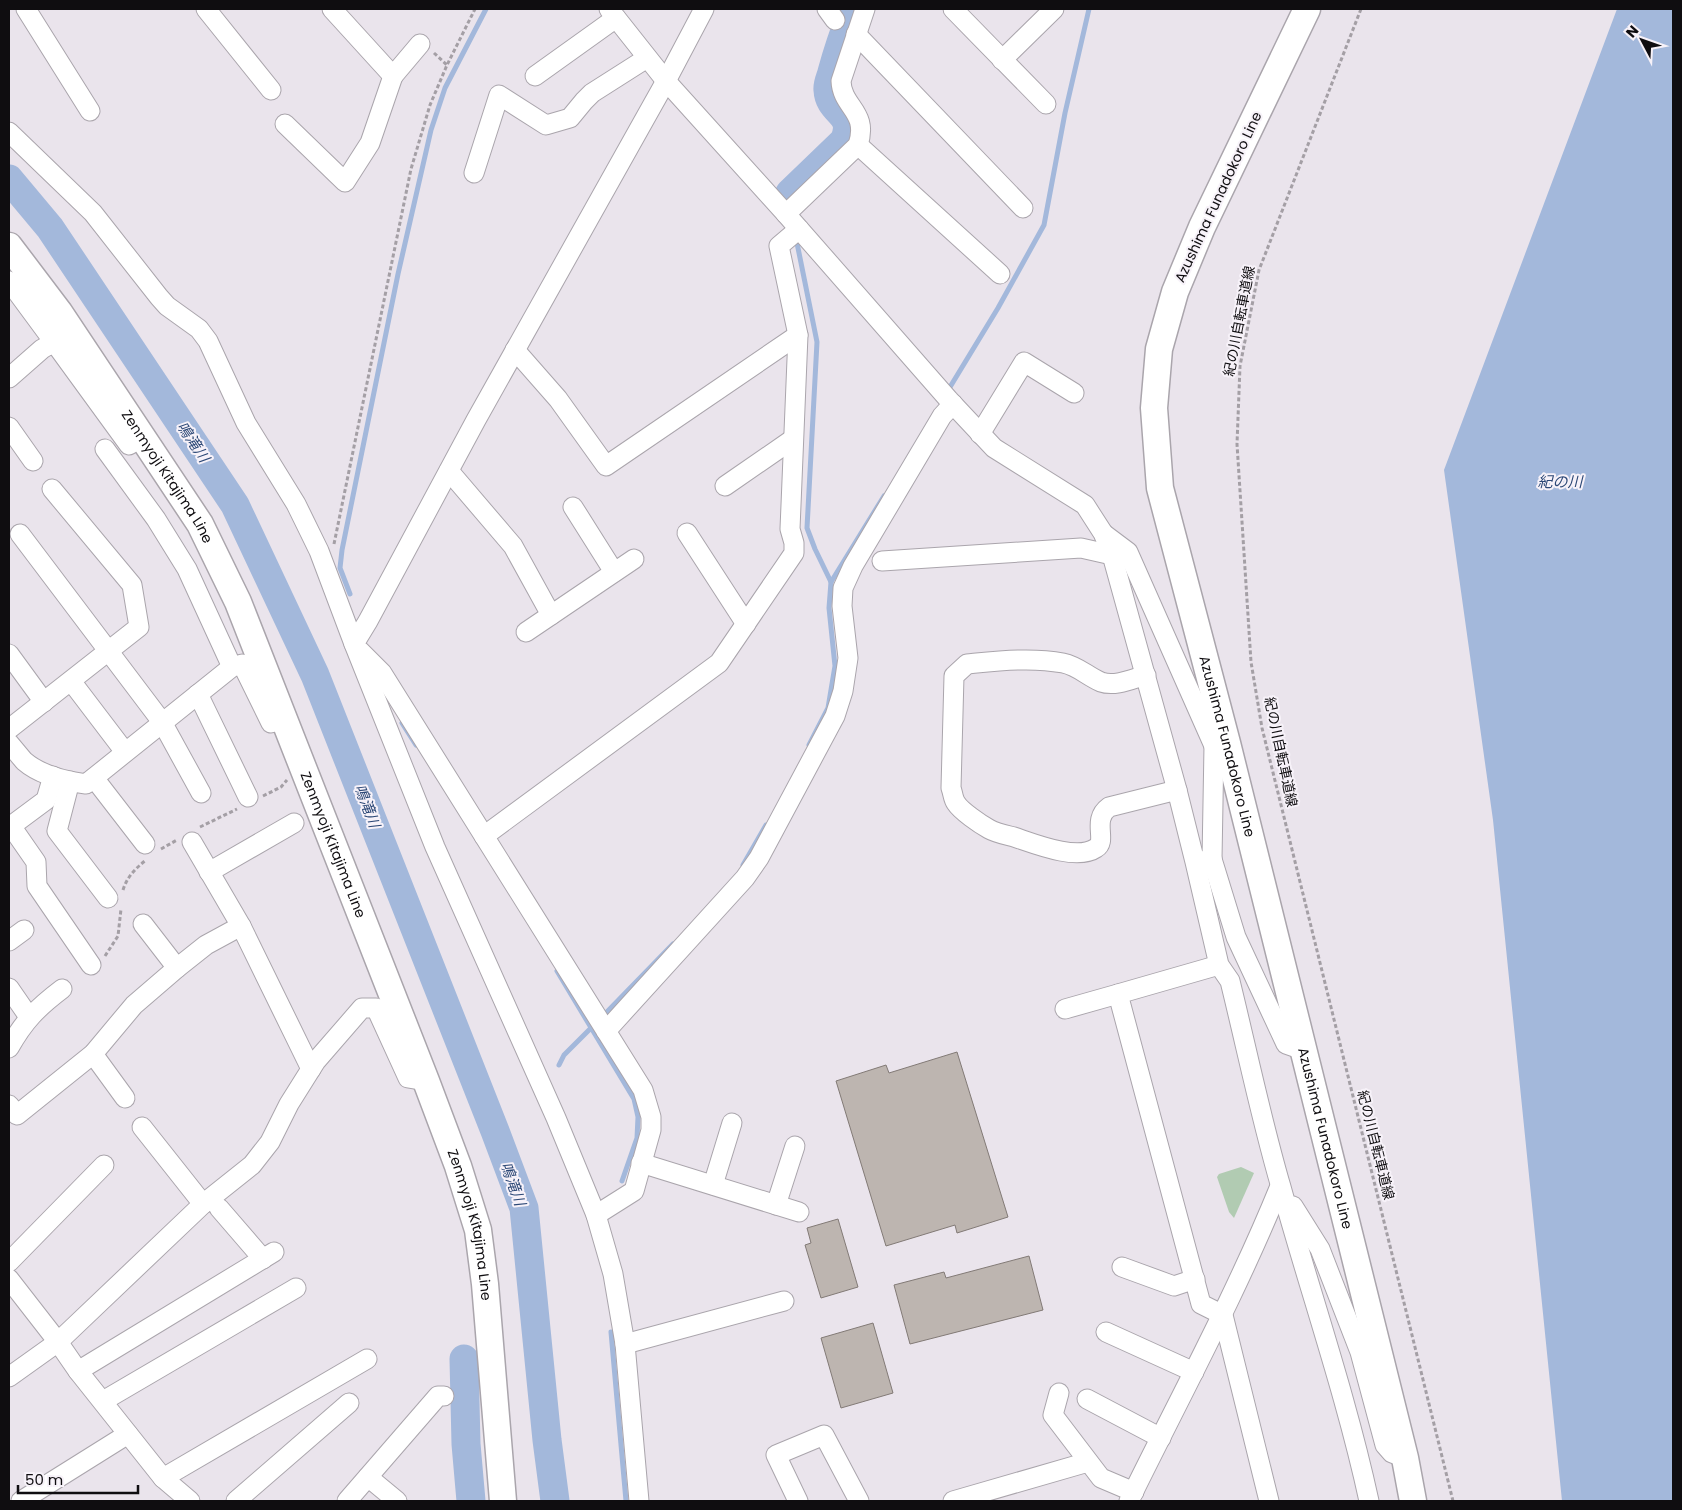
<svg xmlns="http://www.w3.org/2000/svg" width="1682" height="1510" font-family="Poppins,'Noto Sans JP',sans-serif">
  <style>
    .green { fill: #b1cbb2 }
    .water { fill: #a3b8db }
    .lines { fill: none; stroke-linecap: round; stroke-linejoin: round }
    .stream { stroke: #a3b8db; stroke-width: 5 }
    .river { stroke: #a3b8db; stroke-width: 29 }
    .building { fill: #bdb5b0; stroke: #827a76 }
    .minor-casing { stroke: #aaa5ac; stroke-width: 21 }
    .secondary-casing { stroke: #aaa5ac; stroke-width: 29 }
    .path { stroke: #a49fa5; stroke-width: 3; stroke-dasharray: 4 2.5; stroke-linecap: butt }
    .minor { stroke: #fff; stroke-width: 19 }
    .secondary { stroke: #fff; stroke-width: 26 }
    .labels { text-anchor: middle; stroke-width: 4; stroke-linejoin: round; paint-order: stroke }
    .street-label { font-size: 14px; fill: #0f0d10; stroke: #f7f2f9 }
    .water-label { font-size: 15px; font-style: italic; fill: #2c4876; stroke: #f7f2f9 }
  </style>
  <rect width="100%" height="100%" fill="#eae4ec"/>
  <!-- green -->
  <polygon class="green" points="1241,1167 1254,1173 1234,1218 1229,1212 1217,1177 1219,1174"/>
  <!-- water -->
  <polygon class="water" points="1617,9 1673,9 1673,1501 1562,1501 1493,820 1444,470"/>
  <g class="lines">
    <!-- stream -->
    <g class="stream">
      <polyline points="797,243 817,342 807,528 815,549 831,582"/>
      <polyline points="947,392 998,308 1044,225 1065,113 1089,9"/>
      <polyline points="350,594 340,568 342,550 398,274 431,130 445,88 486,9"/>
      <polyline points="402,723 416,745"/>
      <polyline points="809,745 828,708 835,666 829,608 831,582 884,496"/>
      <polyline points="743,865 766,825"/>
      <polyline points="557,971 634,1099 638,1117 637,1138 622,1181"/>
      <polyline points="602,1017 673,944"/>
      <polyline points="559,1065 564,1055 596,1023"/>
      <polyline points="611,1332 626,1501"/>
    </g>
    <!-- river -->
    <g class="river">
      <polyline points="9,179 50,228 235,505 315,675 495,1131 524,1208 547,1440 555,1501"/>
      <path d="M787,198L790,193L844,141C857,113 829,114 828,90C827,84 831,77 832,72C838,50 845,30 853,9"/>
      <polyline points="464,1359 466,1444 471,1501"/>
    </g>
  </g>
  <!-- building -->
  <g class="building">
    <polygon points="957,1052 1008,1217 957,1233 955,1225 886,1246 836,1081 886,1065 889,1073"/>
    <polygon points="838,1219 858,1287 821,1298 805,1245 811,1243 807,1228"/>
    <polygon points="1029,1256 1043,1310 910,1344 894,1285 944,1272 946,1278"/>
    <polygon points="873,1323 893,1393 841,1408 821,1338"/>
  </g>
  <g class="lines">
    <!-- minor casing -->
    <g class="minor-casing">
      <g id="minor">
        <polyline points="26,9 90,111"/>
        <polyline points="206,9 271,90"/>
        <polyline points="332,9 393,76 420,44"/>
        <path d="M609,9L666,81L786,214L949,400L994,448L1085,505L1103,533L1112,555L1177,790L1195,862L1219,965L1230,981C1247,1050 1261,1119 1281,1187C1310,1292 1346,1395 1369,1501"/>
        <polyline points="827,9 835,20"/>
        <polyline points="953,9 1046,104"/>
        <polyline points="856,34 1023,208"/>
        <polyline points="1002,60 1054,9"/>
        <polyline points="535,76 616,18"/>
        <polyline points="285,124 345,182 370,143 393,76"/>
        <polyline points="9,132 93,213 159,297 167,306 199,329 208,341 246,423 296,504 319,551 354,644 435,847 556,1118 596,1215 613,1274 625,1344 639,1501"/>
        <polyline points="858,145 1000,274"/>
        <polyline points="474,173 499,95 546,125 570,118 584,101 592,93 647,58"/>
        <path d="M786,214L858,145C869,111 842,108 841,81L865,9"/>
        <polyline points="9,281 54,342"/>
        <polyline points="515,350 558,399 606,466 798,335"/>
        <polyline points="9,378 42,349 54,342 129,445 142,437"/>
        <polyline points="9,427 33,461"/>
        <polyline points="980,434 1024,362 1074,393"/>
        <polyline points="105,449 156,519 187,569 232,667"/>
        <polyline points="449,471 513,546 551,615"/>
        <polyline points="725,486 793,439"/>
        <polyline points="573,507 614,572"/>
        <polyline points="687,533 746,624"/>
        <polyline points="20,534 162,722 201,793"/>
        <polyline points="1104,534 1128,552 1214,746 1227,743"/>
        <polyline points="882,561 1081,548 1112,555"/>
        <polyline points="526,632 634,559"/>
        <polyline points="354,644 368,621 476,420 666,81 704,9"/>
        <polyline points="360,651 382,673 643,1090 651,1117 651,1130 634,1191 596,1215"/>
        <polyline points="9,654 44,702"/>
        <path d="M1146,675C1132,679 1115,687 1101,682C1087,676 1078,666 1063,663C1031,657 998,661 967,664L954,676L951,788C953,793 953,799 956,803C961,811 980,824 989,829C996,833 1006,835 1014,837C1035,844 1077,861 1096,848C1108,841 1091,820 1109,807L1177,790"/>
        <polyline points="71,681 125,752"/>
        <polyline points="198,694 248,797"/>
        <polyline points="9,729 139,627 132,585 52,489"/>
        <path d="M9,743C14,749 19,755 24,761C40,775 65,781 86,784L232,667L242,664L271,723L284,719"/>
        <polyline points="53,776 46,800 11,826 36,862 37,886 91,965"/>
        <polyline points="94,778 145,844"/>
        <polyline points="70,781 57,831 108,898"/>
        <polyline points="484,836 719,663 794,553 794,543 790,529 798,335 779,246 799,229"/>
        <polyline points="192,842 241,926 311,1069"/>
        <polyline points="1212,859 1236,937 1286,1044 1303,1050"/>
        <polyline points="1201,861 1212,859 1214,746"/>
        <polyline points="209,872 294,823"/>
        <polyline points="143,924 177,968"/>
        <polyline points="9,941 24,930"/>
        <polyline points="1219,965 1118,994 1201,1304 1223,1315 1269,1501"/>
        <polyline points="9,988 29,1017"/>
        <polyline points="1065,1009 1118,994"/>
        <polyline points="606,1031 745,878 759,858 835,716 843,691 848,658 842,606 843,588 853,566 942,416 953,404"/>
        <path d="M9,1048C24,1021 37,1008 62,989"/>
        <polyline points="93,1054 125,1098"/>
        <polyline points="9,1105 17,1115 93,1054 134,1005 177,968 206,945 241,926"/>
        <polyline points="142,1127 203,1204"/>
        <polyline points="641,1163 799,1212"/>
        <polyline points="713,1185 732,1123"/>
        <polyline points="776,1205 795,1146"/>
        <polyline points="1293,1206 1320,1249 1360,1352 1385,1445 1392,1453 1405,1458"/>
        <polyline points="219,1208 263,1259"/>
        <polyline points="9,1262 104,1165"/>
        <polyline points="1122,1267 1174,1286 1195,1279"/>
        <polyline points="9,1279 58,1342 78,1371 163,1478 190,1501"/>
        <polyline points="1106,1332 1194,1372"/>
        <polyline points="625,1344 784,1301"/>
        <polyline points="78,1371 274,1252"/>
        <polyline points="9,1377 58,1342 203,1204 252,1165 270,1142 289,1104 316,1061 362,1008 376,1008 408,1078 426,1081"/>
        <polyline points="1059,1393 1053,1415 1101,1478 1134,1492"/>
        <polyline points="1087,1399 1161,1438"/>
        <polyline points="103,1401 296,1288"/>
        <polyline points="368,1477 397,1501"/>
        <polyline points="163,1478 367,1359"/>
        <polyline points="21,1501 128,1434"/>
        <polyline points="236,1501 349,1403"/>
        <polyline points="347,1501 438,1396 444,1396"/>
        <polyline points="798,1501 776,1455 824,1435 859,1501"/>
        <polyline points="953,1501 1088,1462"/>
        <path d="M1129,1501C1180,1397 1236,1294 1280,1186"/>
      </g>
    </g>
    <!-- secondary casing -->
    <g class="secondary-casing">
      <g id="secondary">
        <path id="s1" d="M1307,9L1202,227L1175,292L1159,349L1154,408L1160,488L1227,743L1405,1458L1413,1501"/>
        <path id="s2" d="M9,246L59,312L200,524L238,602L426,1081L458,1166L478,1230L485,1284L503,1501"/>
      </g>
    </g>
    <!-- path -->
    <g class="path">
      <polyline points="1361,9 1259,270 1240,366 1237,444 1251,662 1262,728 1453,1501"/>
      <polyline points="434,53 447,65"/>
      <polyline points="334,544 411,169 430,105 447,65 475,9"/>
      <polyline points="263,796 281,787 287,780"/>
      <polyline points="200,827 237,809"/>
      <polyline points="161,849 177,840"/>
      <path d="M123,890C127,877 135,869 146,860"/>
      <polyline points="105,956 118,936 121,909"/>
    </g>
    <!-- minor -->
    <use href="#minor" class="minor"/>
    <!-- secondary -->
    <use href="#secondary" class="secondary"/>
  </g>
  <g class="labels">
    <!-- street labels -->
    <g class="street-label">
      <text transform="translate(1218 197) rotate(-65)" y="5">Azushima Funadokoro Line</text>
      <text transform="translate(1239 321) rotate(-79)" y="5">紀の川自転車道線</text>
      <text dy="5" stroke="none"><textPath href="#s2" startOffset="280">Zenmyoji Kitajima Line</textPath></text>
      <text dy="5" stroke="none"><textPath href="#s1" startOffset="778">Azushima Funadokoro Line</textPath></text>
      <text transform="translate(1281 752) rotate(78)" y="5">紀の川自転車道線</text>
      <text dy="5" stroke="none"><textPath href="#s2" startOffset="685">Zenmyoji Kitajima Line</textPath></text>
      <text dy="5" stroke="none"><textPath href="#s1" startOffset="1182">Azushima Funadokoro Line</textPath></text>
      <text transform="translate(1376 1145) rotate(76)" y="5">紀の川自転車道線</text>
      <text dy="5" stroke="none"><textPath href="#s2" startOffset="1090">Zenmyoji Kitajima Line</textPath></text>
    </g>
    <!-- water labels -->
    <g class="water-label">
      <text transform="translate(193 442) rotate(56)" y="5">鳴滝川</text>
      <text x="1560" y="487">紀の川</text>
      <text transform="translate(367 806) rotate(69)" y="5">鳴滝川</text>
      <text transform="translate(513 1184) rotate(70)" y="5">鳴滝川</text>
    </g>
  </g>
  <!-- border -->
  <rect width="1682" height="1510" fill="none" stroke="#0f0d10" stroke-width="20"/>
  <!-- north arrow -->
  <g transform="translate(1642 40) rotate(311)" stroke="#f7f2f9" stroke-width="4" paint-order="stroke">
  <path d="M0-4L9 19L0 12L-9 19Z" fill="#0f0d10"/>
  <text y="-8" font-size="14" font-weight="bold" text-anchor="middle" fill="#0f0d10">N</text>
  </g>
  <!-- scale -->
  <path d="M18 1485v8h120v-8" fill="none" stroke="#0f0d10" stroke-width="2.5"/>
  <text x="25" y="1485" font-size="15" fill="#0f0d10" stroke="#f7f2f9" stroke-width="4" paint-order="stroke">50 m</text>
</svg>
